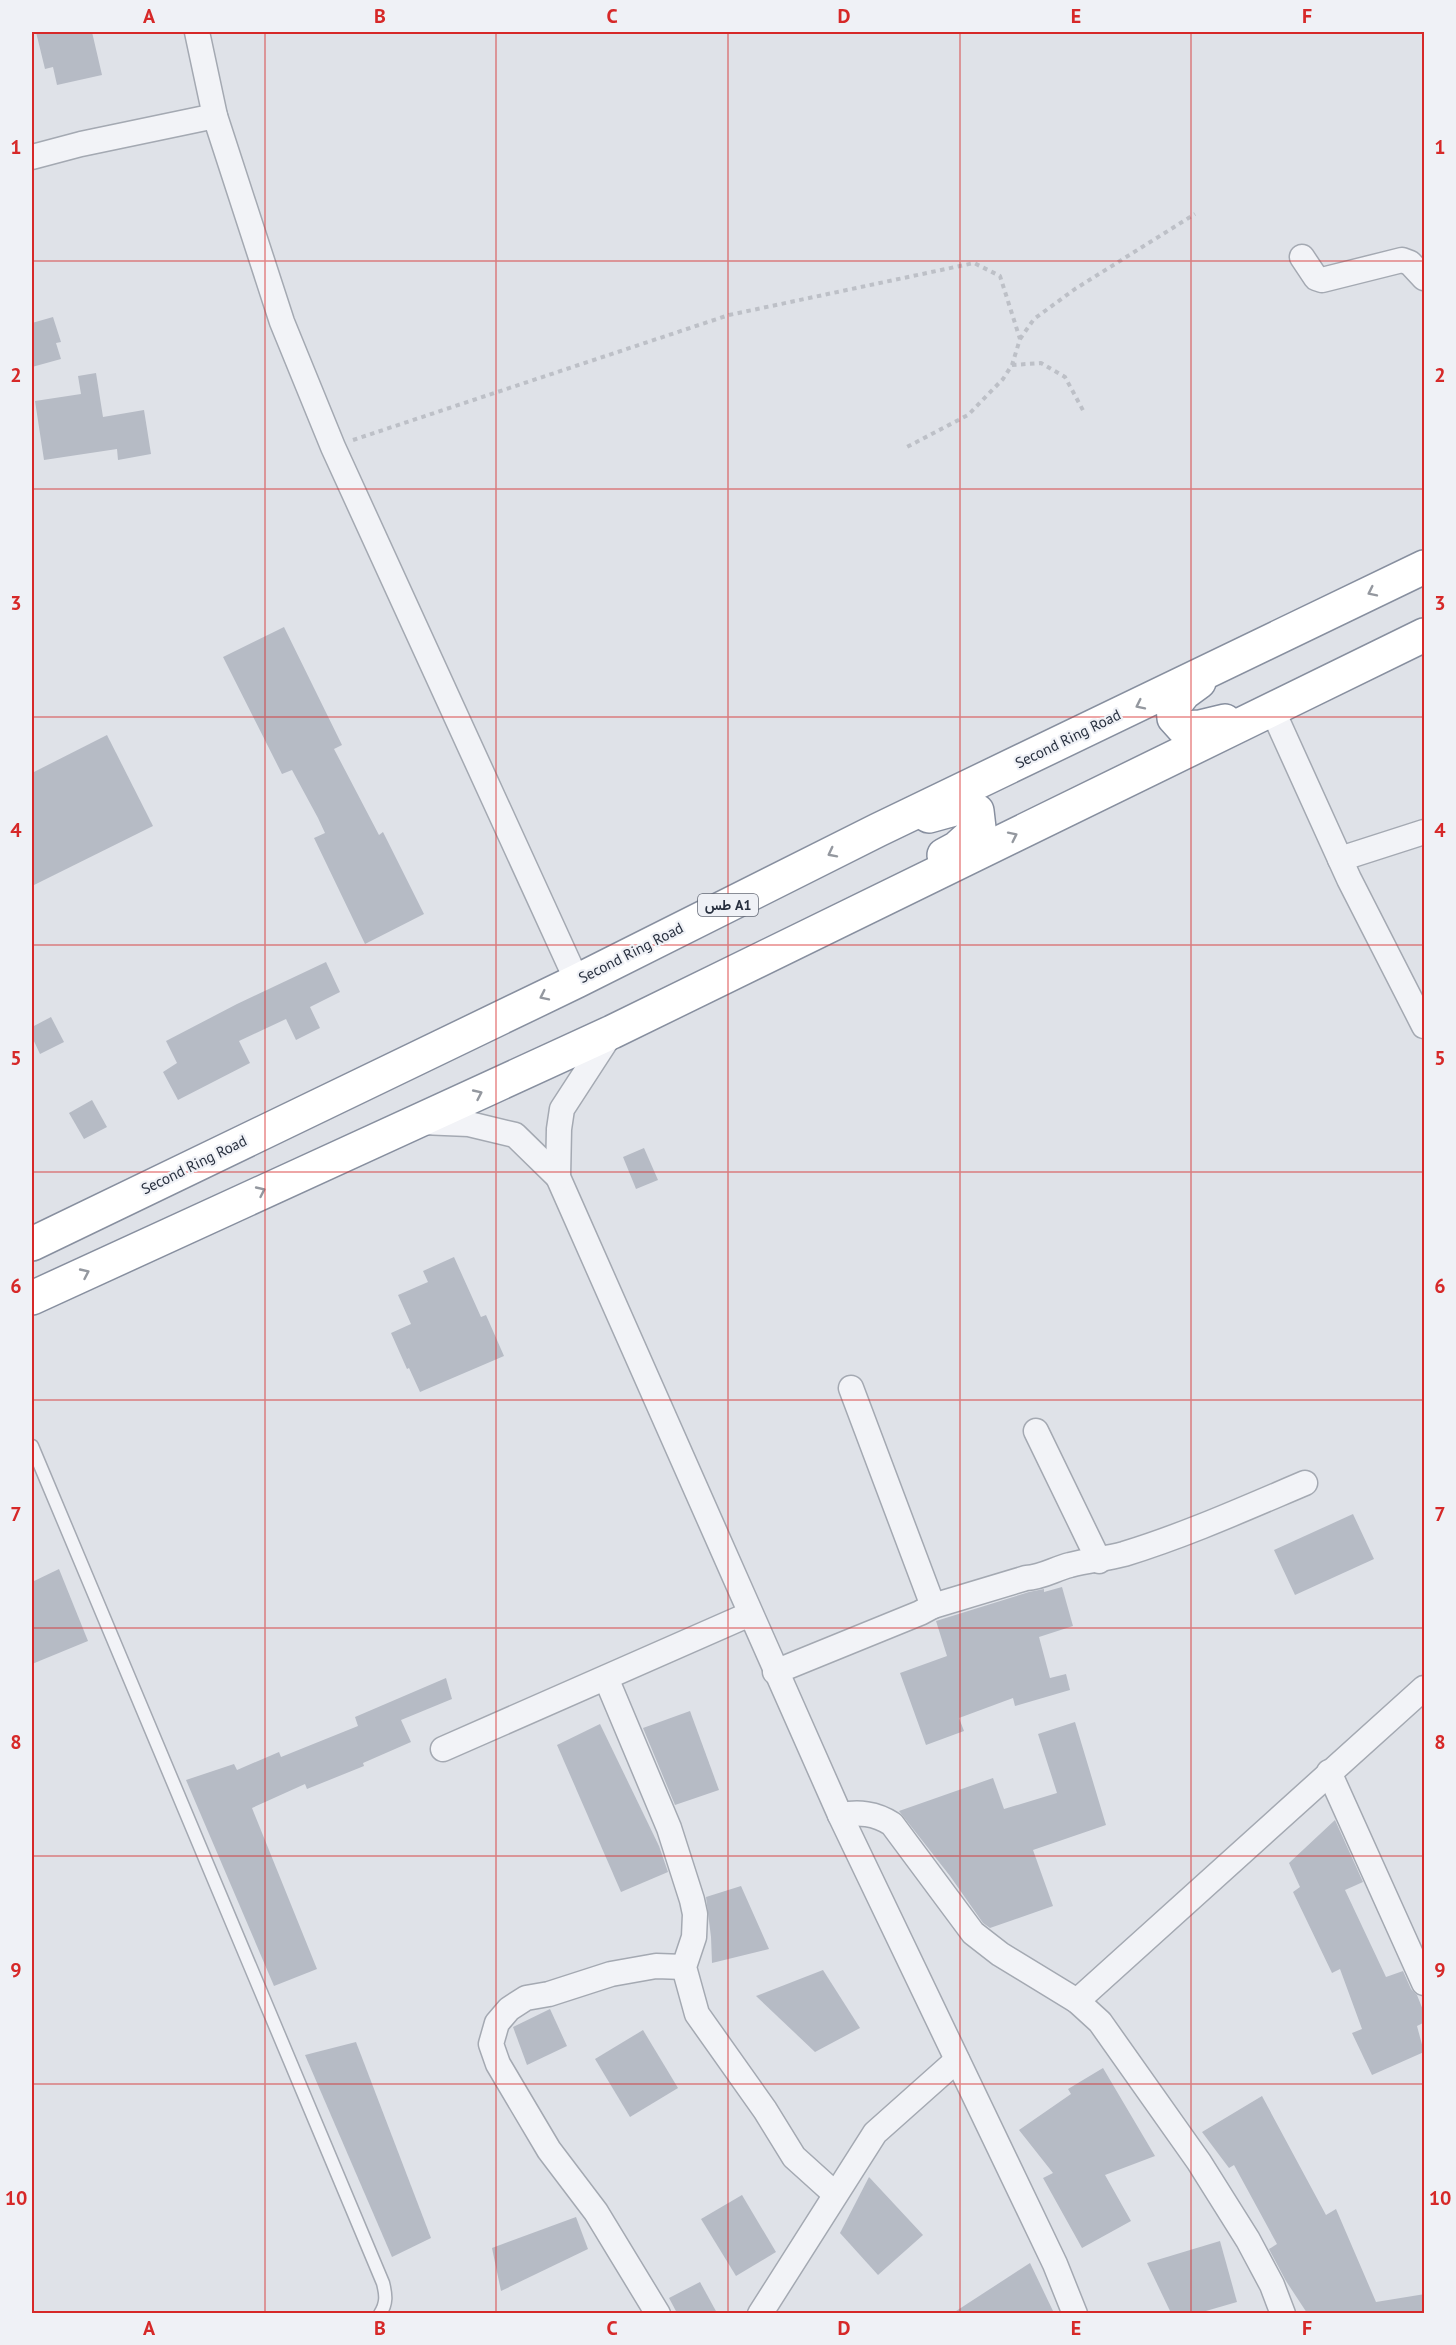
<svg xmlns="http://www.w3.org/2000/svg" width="1456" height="2345" font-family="'PT Sans',Vazirmatn,sans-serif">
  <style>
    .building { fill: #b6bbc5 }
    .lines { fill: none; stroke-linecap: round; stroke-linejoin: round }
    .service-casing { stroke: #a4a9b2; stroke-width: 15 }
    .minor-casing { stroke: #a4a9b2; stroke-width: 27 }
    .trunk-casing { stroke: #878f9f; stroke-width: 36 }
    .path { stroke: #bdc0c7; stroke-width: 4; stroke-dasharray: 4.5 4.5; stroke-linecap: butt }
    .service { stroke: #f2f3f7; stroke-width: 12 }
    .minor { stroke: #f2f3f7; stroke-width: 24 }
    .trunk { stroke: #fff; stroke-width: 33 }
    .oneway { stroke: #94989f }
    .grid { fill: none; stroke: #d62828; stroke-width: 1.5; stroke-opacity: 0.55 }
    .labels { text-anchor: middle; stroke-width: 4.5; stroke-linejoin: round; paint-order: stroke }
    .shield { fill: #eff1f6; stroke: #646a76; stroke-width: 1.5 }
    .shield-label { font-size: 14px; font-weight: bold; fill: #28303f }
    .street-label { font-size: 15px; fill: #28303f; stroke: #eff1f6 }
    .neatline { fill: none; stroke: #d62828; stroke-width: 2 }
    .grid-label { font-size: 20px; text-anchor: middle; font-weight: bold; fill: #d62828 }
  </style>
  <rect width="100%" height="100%" fill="#dfe2e8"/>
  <!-- building -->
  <g class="building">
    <polygon points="36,32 92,32 102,75 57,85 53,67 45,69"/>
    <polygon points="53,317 61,342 56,343 61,359 32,367 32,323"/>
    <polygon points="96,373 103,417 144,410 151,454 118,460 117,449 44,460 35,401 81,394 78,376"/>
    <polygon points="284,627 342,745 334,749 379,835 383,832 424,914 365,944 314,838 325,833 318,818 292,770 282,774 223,657"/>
    <polygon points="107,735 153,826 32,886 32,773"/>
    <polygon points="326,962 340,992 310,1007 320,1028 296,1040 286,1019 239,1041 250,1063 178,1100 163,1072 177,1063 166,1041 237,1004"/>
    <polygon points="51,1017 64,1042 40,1054 32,1037 32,1027"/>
    <polygon points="92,1100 107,1127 84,1139 69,1113"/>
    <polygon points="644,1148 658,1180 636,1189 623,1157"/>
    <polygon points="454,1257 481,1317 486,1315 504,1356 420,1392 409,1368 407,1369 391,1333 411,1324 398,1295 428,1282 423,1271"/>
    <polygon points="1353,1514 1374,1559 1295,1595 1274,1550"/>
    <polygon points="59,1569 88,1641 32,1664 32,1582"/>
    <polygon points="1062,1587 1073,1626 1039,1637 1050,1678 1066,1674 1070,1690 1015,1706 1013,1698 959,1718 964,1731 926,1745 900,1673 947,1656 936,1621 1029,1592 1044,1589 1044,1592"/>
    <polygon points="446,1678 452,1699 401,1720 411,1742 363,1763 364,1766 307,1789 305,1784 252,1808 317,1969 274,1986 186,1780 234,1764 237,1770 279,1752 281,1757 358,1726 355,1717"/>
    <polygon points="690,1711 719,1790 675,1805 643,1728"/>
    <polygon points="1075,1722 1106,1825 1033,1850 1053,1906 990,1928 983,1923 950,1876 899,1811 993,1778 1004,1809 1057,1793 1038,1734"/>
    <polygon points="600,1724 659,1846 668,1872 621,1892 557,1745"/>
    <polygon points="1335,1820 1363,1882 1345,1890 1386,1977 1403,1971 1411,1989 1417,1995 1425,2015 1425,2022 1417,2026 1424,2052 1372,2075 1352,2033 1362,2029 1340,1969 1332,1973 1293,1892 1300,1887 1289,1863"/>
    <polygon points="741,1886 769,1949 712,1963 711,1937 706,1897"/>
    <polygon points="823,1970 860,2028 815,2052 756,1996"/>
    <polygon points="550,2009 567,2046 527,2065 513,2027"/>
    <polygon points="643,2030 678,2088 630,2117 595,2059"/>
    <polygon points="356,2042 431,2238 392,2257 305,2055"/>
    <polygon points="1103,2068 1155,2156 1105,2175 1131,2221 1082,2248 1043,2178 1053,2173 1019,2130 1071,2094 1068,2089"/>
    <polygon points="1262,2096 1326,2215 1336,2209 1376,2302 1425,2294 1425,2313 1307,2313 1286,2281 1269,2249 1277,2244 1234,2165 1229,2168 1202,2132"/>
    <polygon points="869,2177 923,2235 878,2275 840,2233"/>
    <polygon points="742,2195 776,2252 736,2276 701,2219"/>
    <polygon points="576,2217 588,2249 501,2291 492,2248"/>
    <polygon points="1220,2241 1237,2302 1199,2313 1171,2313 1147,2263"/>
    <polygon points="1030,2263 1054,2313 953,2313"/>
    <polygon points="700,2282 717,2313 677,2313 669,2298"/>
  </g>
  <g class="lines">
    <!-- service casing -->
    <g class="service-casing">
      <path id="service" d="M32,1446L383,2283C386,2295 387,2303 380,2314"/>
    </g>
    <!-- minor casing -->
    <g class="minor-casing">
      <g id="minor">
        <polyline points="197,32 215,116 282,322 333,447 577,981"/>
        <polyline points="32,157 81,144 215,116"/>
        <polyline points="1302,257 1316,278 1322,280 1402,260 1410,263 1424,278"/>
        <polyline points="1272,709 1349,879 1424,1026"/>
        <polyline points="1340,859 1424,832"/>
        <polyline points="612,1032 562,1109 559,1129 558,1177 840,1815 1055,2264 1075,2314"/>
        <polyline points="421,1122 469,1124 515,1135 558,1177"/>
        <polyline points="1036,1431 1099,1561"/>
        <path d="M933,1606L1026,1578C1043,1577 1054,1569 1070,1565C1088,1560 1106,1559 1124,1554C1186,1535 1246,1508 1305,1483"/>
        <polyline points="775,1672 920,1613 933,1606 851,1388"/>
        <polyline points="606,1678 669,1828 692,1900 695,1914 694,1937 684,1967 697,2014 765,2110 794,2157 835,2194"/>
        <polyline points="443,1749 750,1614"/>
        <polyline points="1329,1772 1424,1983"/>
        <path d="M840,1815C859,1812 875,1813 892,1824L973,1933L1000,1954L1077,2001L1100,2022L1199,2162L1248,2240L1272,2285L1283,2314"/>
        <polyline points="1077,2001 1424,1688"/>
        <polyline points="658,2314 596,2212 549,2150 498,2064 491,2044 497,2023 509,2009 526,1998 549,1994 611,1974 656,1966 684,1967"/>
        <polyline points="760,2314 875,2133 957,2060"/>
      </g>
    </g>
    <!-- trunk casing -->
    <g class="trunk-casing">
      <g id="trunk">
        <polyline points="1199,682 1184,693 1173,707 1174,718 1183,728 1200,727 1225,721"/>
        <polyline points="929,816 958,808 977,811 979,828 957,848 944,855"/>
        <polyline points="32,1244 577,981 878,830 1424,567"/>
        <polyline points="32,1298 612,1032 1424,635"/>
      </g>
    </g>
    <!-- path -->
    <g class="path">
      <polyline points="1020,339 1034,319 1075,289 1195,214"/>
      <polyline points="1012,365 1041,363 1065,377 1085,414"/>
      <polyline points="353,440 729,315 974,263 1000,276 1020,339 1012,365 1003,379 968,415 905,448"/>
    </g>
    <!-- service -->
    <use href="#service" class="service"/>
    <!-- minor -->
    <use href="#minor" class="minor"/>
    <!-- trunk -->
    <use href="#trunk" class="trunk"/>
  </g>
  <!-- one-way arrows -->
  <defs><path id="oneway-chevron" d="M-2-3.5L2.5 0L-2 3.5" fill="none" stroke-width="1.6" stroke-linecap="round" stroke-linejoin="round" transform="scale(1.5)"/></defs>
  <g class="oneway">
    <use href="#oneway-chevron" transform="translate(1372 592) rotate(154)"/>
    <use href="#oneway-chevron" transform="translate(1140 705) rotate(154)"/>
    <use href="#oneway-chevron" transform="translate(1013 836) rotate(-26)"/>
    <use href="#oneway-chevron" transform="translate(832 853) rotate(153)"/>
    <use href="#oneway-chevron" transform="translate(544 996) rotate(154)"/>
    <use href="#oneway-chevron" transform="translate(478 1094) rotate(-25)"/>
    <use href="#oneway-chevron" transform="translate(261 1191) rotate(-25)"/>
    <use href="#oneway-chevron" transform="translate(85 1273) rotate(-25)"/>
  </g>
  <!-- grid -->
  <path class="grid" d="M265,32V2314M496,32V2314M728,32V2314M960,32V2314M1191,32V2314M32,261H1424M32,489H1424M32,717H1424M32,945H1424M32,1172H1424M32,1400H1424M32,1628H1424M32,1856H1424M32,2084H1424"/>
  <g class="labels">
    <!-- shield labels -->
    <rect class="shield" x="698" y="894" width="60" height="22" rx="4.5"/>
    <g class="shield-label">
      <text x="728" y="910">طس A1</text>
    </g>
    <!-- street labels -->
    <g class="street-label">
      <text transform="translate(1068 739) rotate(-26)" y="5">Second Ring Road</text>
      <text transform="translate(631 953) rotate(-27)" y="5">Second Ring Road</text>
      <text transform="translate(194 1165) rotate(-26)" y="5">Second Ring Road</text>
    </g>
  </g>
  <!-- border -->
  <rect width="1456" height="2345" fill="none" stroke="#eff1f6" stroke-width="66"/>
  <rect x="33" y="33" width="1390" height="2279" class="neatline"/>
  <g class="grid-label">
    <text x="149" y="23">A</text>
    <text x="380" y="23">B</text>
    <text x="612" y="23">C</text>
    <text x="844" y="23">D</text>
    <text x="1076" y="23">E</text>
    <text x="1307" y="23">F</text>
    <text x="16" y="154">1</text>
    <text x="1440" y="154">1</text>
    <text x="16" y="382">2</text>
    <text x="1440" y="382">2</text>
    <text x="16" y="610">3</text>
    <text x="1440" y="610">3</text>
    <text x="16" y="837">4</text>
    <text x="1440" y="837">4</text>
    <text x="16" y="1065">5</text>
    <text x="1440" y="1065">5</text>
    <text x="16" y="1293">6</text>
    <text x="1440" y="1293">6</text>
    <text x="16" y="1521">7</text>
    <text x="1440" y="1521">7</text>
    <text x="16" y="1749">8</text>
    <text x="1440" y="1749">8</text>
    <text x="16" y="1977">9</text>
    <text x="1440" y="1977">9</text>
    <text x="16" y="2205">10</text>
    <text x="1440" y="2205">10</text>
    <text x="149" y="2335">A</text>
    <text x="380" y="2335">B</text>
    <text x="612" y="2335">C</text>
    <text x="844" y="2335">D</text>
    <text x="1076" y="2335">E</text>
    <text x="1307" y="2335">F</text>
  </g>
</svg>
